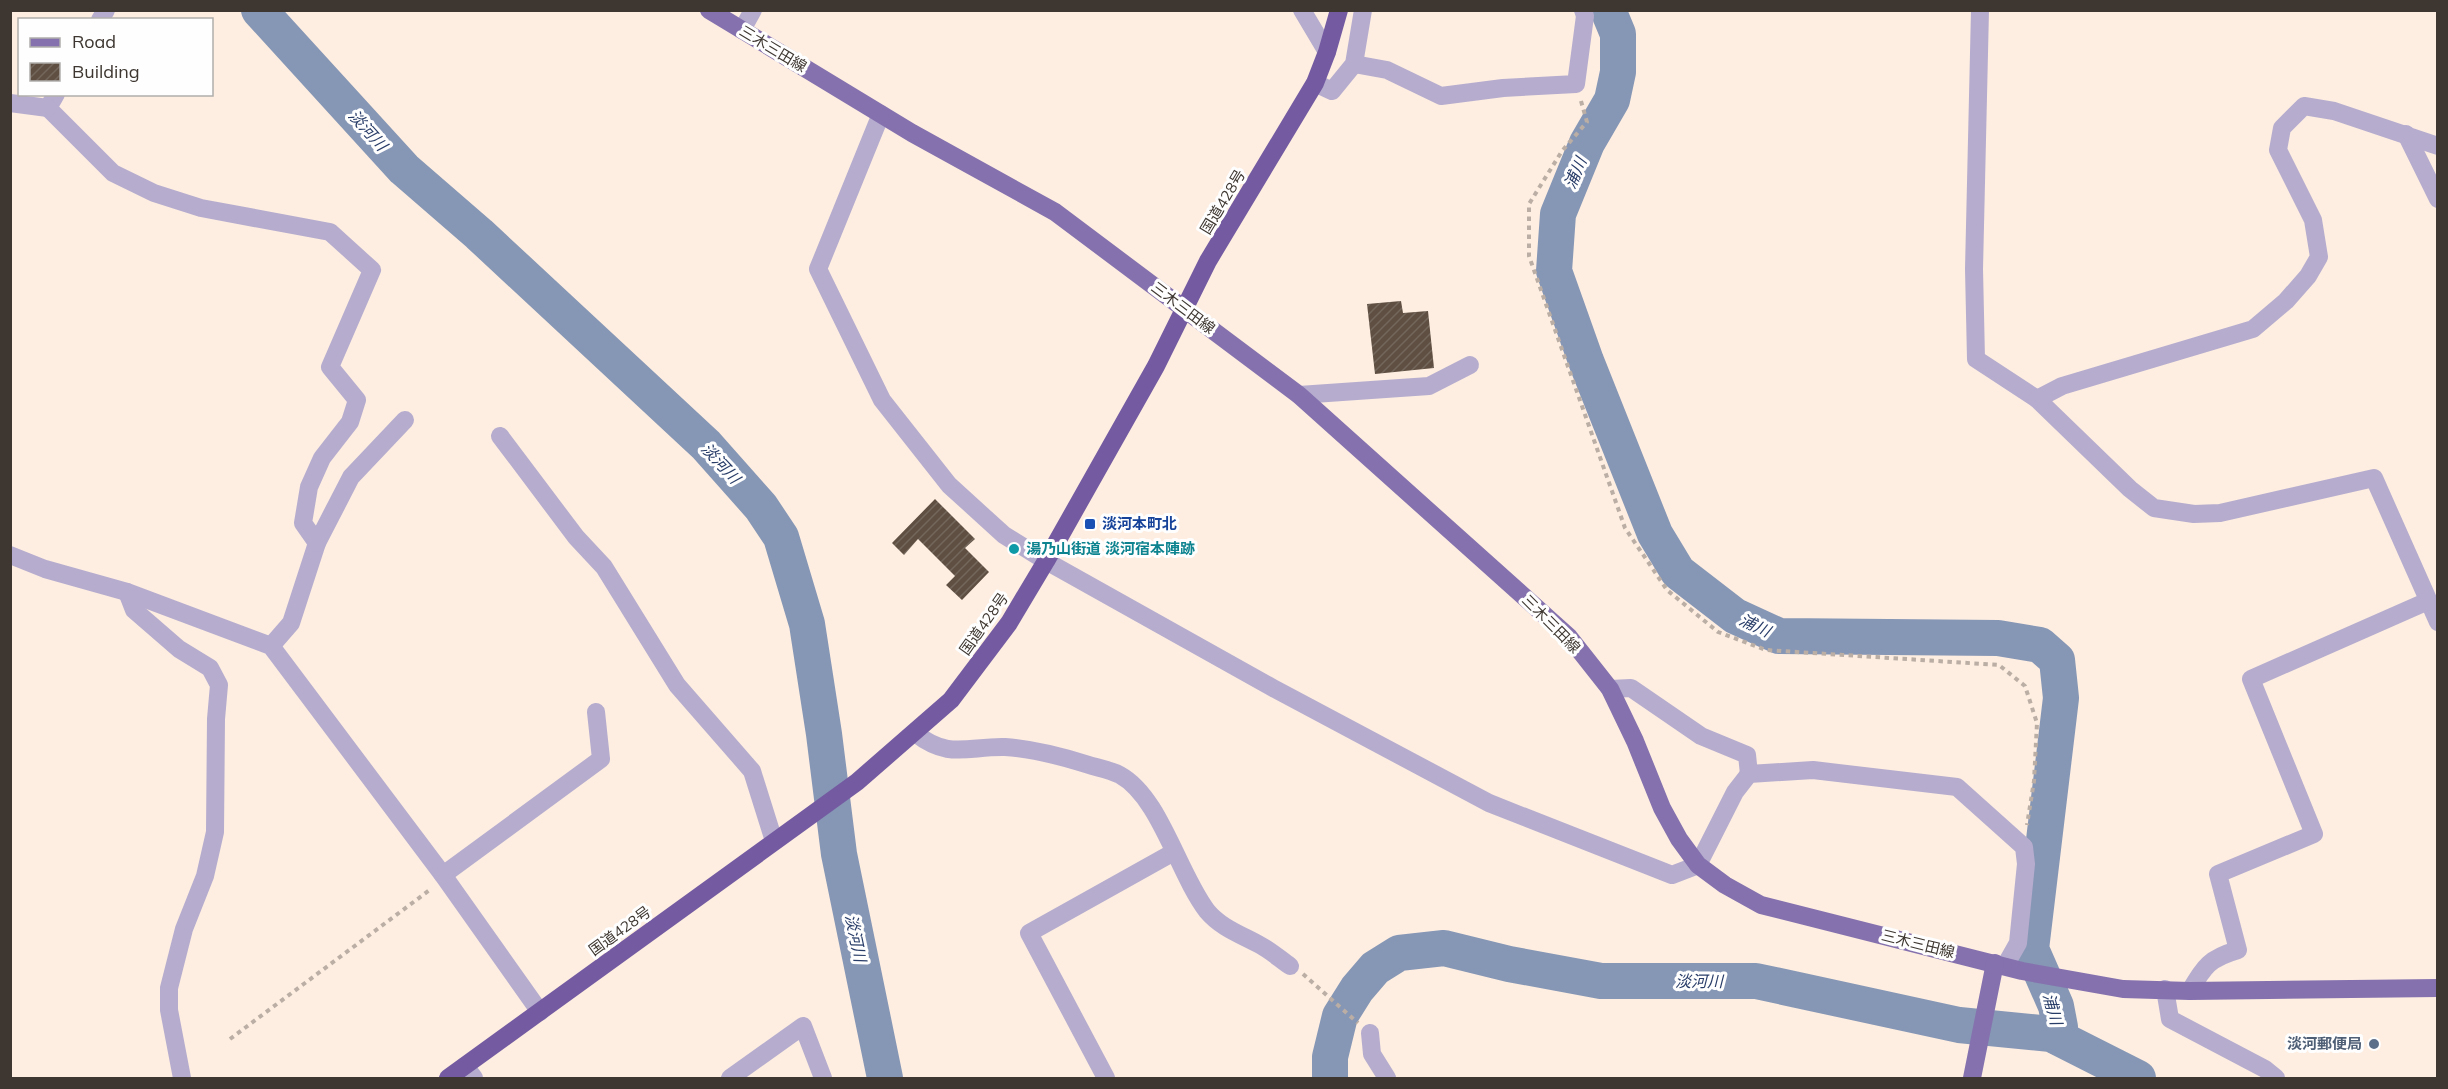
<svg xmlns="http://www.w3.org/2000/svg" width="2448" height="1089" font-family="Mulish,'Noto Sans JP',sans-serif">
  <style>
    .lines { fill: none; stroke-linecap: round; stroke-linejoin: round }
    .river { stroke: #8696b5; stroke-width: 36 }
    .building { fill: url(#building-hatch) }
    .path { stroke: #bbaea4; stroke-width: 4; stroke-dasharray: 4.5 4.5; stroke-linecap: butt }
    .minor { stroke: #b6acce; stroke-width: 18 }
    .major { stroke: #8571ae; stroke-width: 18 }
    .highway { stroke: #745ba1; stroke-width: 18 }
    .transit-dot { fill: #1a4fb4; stroke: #fefefe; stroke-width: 2 }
    .culture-dot { fill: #0f9aa8; stroke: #fefefe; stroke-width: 2 }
    .service-dot { fill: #5c6f8a; stroke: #fefefe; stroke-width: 2 }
    .labels { text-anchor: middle; stroke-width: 6; stroke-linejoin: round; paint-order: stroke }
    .street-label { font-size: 15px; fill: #3e3731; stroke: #fefefe }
    .transit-label { font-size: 15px; font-weight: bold; fill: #164399; stroke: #fefefe; text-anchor: start }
    .culture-label { font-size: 15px; font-weight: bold; fill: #0d838f; stroke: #fefefe; text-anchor: start }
    .service-label { font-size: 15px; font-weight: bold; fill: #4e5e75; stroke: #fefefe; text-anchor: end }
    .water-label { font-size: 16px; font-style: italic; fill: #283c68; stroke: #fefefe }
  </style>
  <defs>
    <pattern id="building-hatch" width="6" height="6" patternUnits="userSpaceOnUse" patternTransform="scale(1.5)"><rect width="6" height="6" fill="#5f4f42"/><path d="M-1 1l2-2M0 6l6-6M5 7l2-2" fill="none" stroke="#73665b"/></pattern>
  </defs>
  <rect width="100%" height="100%" fill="#fdeee1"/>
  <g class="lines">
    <!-- river -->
    <g class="river">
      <polyline points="259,10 404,169 479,234 706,445 761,507 781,537 807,624 824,734 839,854 885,1078"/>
      <polyline points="1608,10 1618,34 1618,72 1612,100 1587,143 1558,214 1554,271 1586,361 1655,534 1678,572 1735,616 1779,636 1998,638 2040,645 2057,660 2061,698 2031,949 2056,1006 2060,1027 2058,1037"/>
      <polyline points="1330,1078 1330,1057 1340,1016 1357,989 1375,968 1399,953 1444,948 1509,964 1601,981 1756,981 1959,1025 2051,1034 2138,1078"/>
    </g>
  </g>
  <!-- building -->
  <g class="building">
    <polygon points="1401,301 1403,313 1428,311 1434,368 1375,374 1367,304"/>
    <polygon points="935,499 975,539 965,548 989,572 962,600 946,585 955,576 918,539 904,555 892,543"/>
  </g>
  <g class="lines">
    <!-- path -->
    <g class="path">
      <polyline points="1581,101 1587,122 1562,151 1529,204 1529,256 1625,528 1667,590 1718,632 1766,650 1999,665 2025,686 2037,723 2034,781 2027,825"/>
      <polyline points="1303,974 1358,1023"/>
      <polyline points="230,1039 431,889"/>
    </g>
    <!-- minor -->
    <g class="minor">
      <polyline points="1302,10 1327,52"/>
      <polyline points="1980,10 1974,269 1976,359 2037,399 2130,489 2154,508 2194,514 2220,513 2374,478 2438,622"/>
      <polyline points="100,20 106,10"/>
      <polyline points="742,30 753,10"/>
      <polyline points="1354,64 1387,70 1441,96 1503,88 1576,84 1585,16 1583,10"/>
      <polyline points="1315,83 1332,91 1354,64 1363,10"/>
      <polyline points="56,94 48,108 113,173 154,193 201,208 330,232 372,270 330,367 357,400 350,422 322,458 309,487 303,523 317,543 291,623 271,646"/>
      <polyline points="10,103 48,108"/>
      <polyline points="881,114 818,269 882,400 949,485 1004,535 1046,561 1273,688 1489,803 1672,875 1698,865 1735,792 1749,774 1813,770 1957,787 2024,847 2026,864 2018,943 2005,966"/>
      <polyline points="2406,134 2438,199"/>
      <polyline points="1299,395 1429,386 1470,365"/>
      <polyline points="2037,399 2062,386 2253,329 2286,301 2308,276 2319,257 2313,220 2278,150 2282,128 2304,106 2334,111 2438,146"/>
      <polyline points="500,436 576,537 604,567 677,685 752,771 774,841"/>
      <polyline points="317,543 351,477 405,420"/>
      <polyline points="10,555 45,569 127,592 271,646 443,875 540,1012"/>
      <polyline points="127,592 134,610 179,649 210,668 219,685 216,719 215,832 205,876 184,929 169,988 169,1010 182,1078"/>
      <polyline points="1610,689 1631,688 1701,736 1747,755 1749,774"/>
      <path d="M915,733C949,760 968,746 1005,747C1035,749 1061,756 1089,765C1099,768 1111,770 1120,775C1160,797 1178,873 1207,911C1221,928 1242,935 1260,945C1271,951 1280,959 1290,966"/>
      <polyline points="443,875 601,759 596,712"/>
      <polyline points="2165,989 2170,1019 2265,1069 2276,1078"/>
      <path d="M2190,991C2204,966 2210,958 2238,950L2218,874L2314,834L2251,679L2428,601"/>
      <polyline points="1370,1033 1372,1054 1387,1078"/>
      <polyline points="465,1066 474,1078"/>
      <polyline points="730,1078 803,1026 823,1078"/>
      <polyline points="1106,1078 1029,933 1174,852"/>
    </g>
    <!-- major -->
    <g class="major">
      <polyline points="709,10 912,133 1055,212 1299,395 1569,637 1610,689 1635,741 1662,808 1679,839 1698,865 1725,885 1761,905 2022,971 2123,989 2190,991 2438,988"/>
      <polyline points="1972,1078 1995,963"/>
    </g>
    <!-- highway -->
    <polyline class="highway" points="448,1078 857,782 951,700 1009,623 1046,561 1156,366 1208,261 1315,83 1327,52 1339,10"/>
  </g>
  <!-- markers -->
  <rect class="transit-dot" x="1084" y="518" width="12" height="12" rx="3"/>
  <circle class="culture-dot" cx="1014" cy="549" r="6"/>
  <circle class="service-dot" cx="2374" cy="1044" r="6"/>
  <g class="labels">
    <!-- street labels -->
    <g class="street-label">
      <text transform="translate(773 49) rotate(31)" y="5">三木三田線</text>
      <text transform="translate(1223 202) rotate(-59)" y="5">国道428号</text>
      <text transform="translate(1183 308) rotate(37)" y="5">三木三田線</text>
      <text transform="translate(984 624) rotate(-55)" y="5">国道428号</text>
      <text transform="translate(1551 624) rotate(45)" y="5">三木三田線</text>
      <text transform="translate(620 931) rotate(-36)" y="5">国道428号</text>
      <text transform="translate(1918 944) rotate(14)" y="5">三木三田線</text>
    </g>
    <!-- transit labels -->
    <g class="transit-label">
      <text x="1102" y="529">淡河本町北</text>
    </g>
    <!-- culture labels -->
    <g class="culture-label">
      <text x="1026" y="554">湯乃山街道 淡河宿本陣跡</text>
    </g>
    <!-- service labels -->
    <g class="service-label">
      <text x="2362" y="1049">淡河郵便局</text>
    </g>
    <!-- water labels -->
    <g class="water-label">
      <text transform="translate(368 130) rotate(48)" y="6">淡河川</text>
      <text transform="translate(1575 173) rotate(-67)" y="6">浦川</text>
      <text transform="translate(721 463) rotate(47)" y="6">淡河川</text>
      <text transform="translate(1755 625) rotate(25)" y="6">浦川</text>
      <text transform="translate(856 938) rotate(78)" y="6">淡河川</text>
      <text x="1699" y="987">淡河川</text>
      <text transform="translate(2053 1009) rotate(75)" y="6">浦川</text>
    </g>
  </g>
  <!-- border -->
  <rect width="2448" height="1089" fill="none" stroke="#3e3731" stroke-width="24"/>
  <!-- legend -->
  <rect x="18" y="18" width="195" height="78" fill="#fefefe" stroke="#b1aeac" stroke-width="1.5"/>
  <rect x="30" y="38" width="30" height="9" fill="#8571ae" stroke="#b1aeac" stroke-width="1.5"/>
  <text x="72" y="48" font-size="18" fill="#3e3731">Road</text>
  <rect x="30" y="63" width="30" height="18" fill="url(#building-hatch)" stroke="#b1aeac" stroke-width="1.5"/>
  <text x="72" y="78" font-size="18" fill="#3e3731">Building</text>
</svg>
